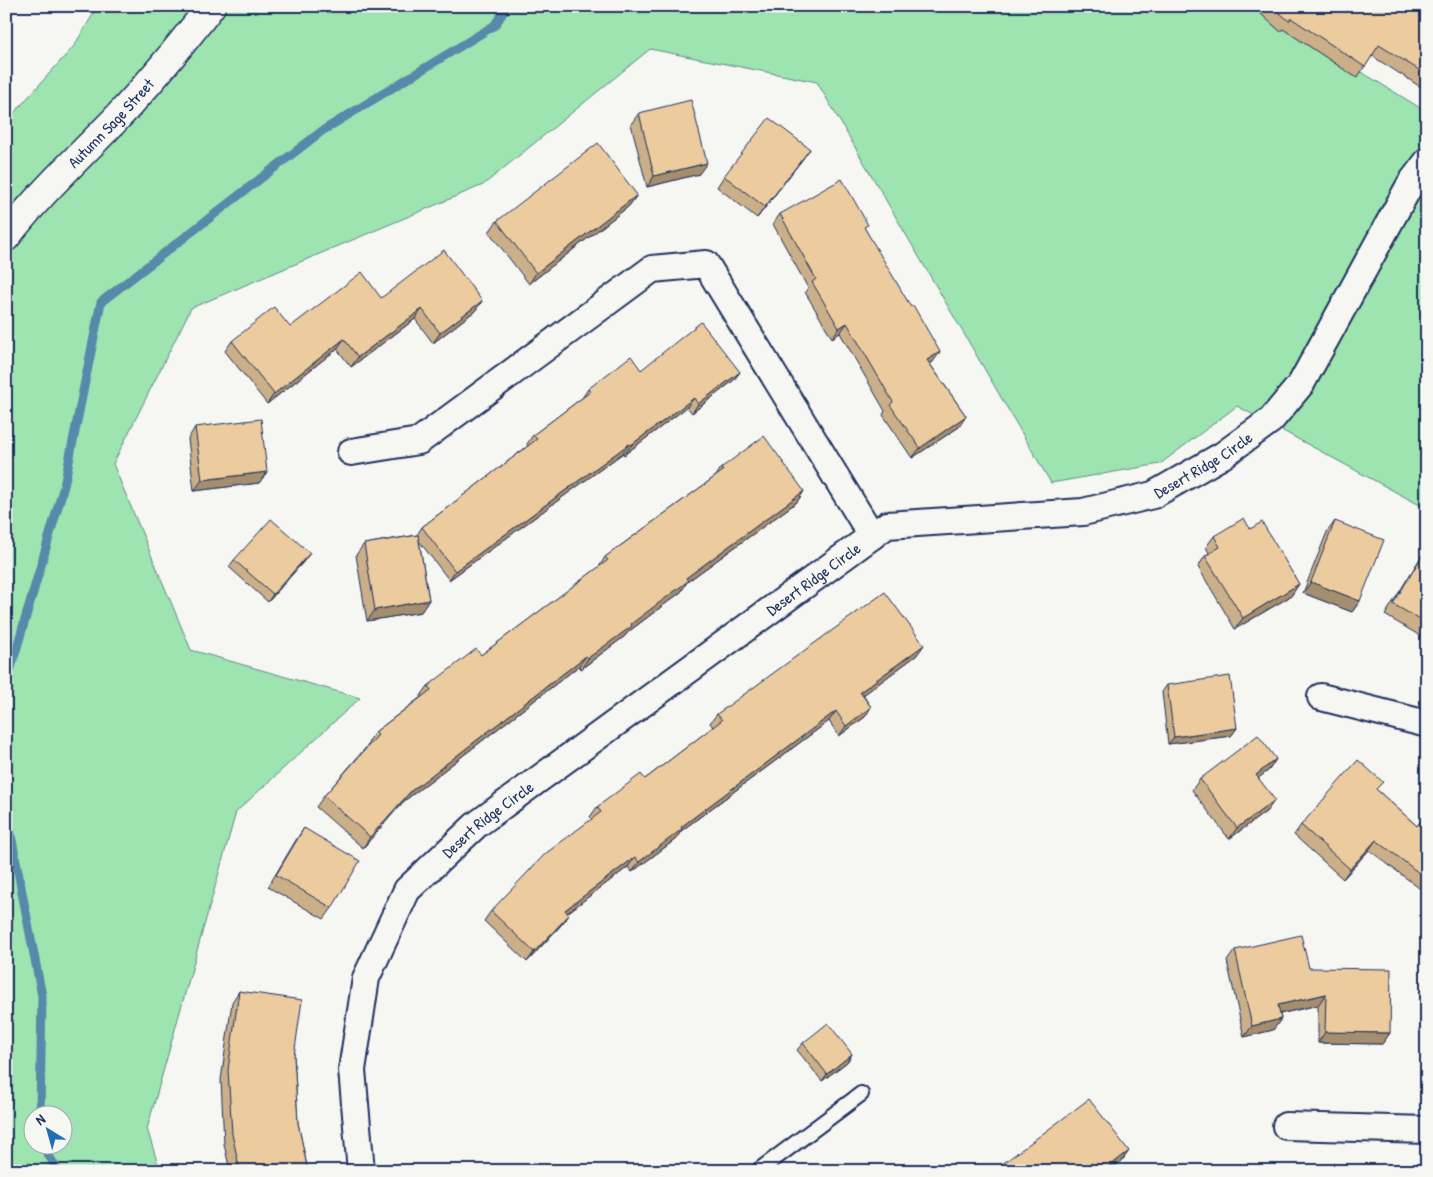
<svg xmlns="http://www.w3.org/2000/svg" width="1433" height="1177" font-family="'Patrick Hand',sans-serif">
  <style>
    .grass { fill: #9ee4b0; stroke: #5c8a87; fill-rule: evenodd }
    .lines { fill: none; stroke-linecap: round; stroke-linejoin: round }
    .stream { stroke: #5689aa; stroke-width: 9 }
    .service-casing { stroke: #1b2f5e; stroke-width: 18 }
    .minor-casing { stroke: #1b2f5e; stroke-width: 30 }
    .tertiary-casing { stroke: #1b2f5e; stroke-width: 31 }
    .service { stroke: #f6f6f2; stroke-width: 14 }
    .minor { stroke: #f6f6f2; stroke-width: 26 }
    .tertiary { stroke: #f6f6f2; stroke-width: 28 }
    .wall { fill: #cbaf88; stroke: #1b2f5e }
    .shaded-wall { fill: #a58e6f; stroke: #1b2f5e }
    .building { fill: #eccb9e; stroke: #1b2f5e }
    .labels { text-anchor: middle; stroke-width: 4; stroke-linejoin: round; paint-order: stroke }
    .street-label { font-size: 16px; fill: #1b2f5e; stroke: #f6f6f2 }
  </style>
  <rect width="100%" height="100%" fill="#f6f6f2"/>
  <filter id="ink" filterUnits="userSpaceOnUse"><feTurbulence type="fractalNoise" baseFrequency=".02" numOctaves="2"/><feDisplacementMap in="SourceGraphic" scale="10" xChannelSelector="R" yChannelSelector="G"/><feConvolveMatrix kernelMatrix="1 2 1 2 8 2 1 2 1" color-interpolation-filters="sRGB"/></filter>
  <g filter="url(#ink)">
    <!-- grass -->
    <path class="grass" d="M98,6H1253L1427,112V509L1237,406L1160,464L1051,483L817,82L650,49L483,185L191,308L113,464L191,650L360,698L236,812L147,1129L160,1171H6V122L74,46ZM32,1114H62V1144H32Z"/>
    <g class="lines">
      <!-- stream -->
      <g class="stream">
        <polyline points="6,685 64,486 101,302 322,131 495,25 507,6"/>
        <polyline points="6,809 42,996 40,1114"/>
        <polyline points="42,1144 58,1171"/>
      </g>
      <!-- service casing -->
      <g class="service-casing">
        <polyline id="service" points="758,1171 861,1094"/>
      </g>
      <!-- minor casing -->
      <g class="minor-casing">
        <g id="minor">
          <polyline points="351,452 419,441 652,269 706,264 872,536"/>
          <polyline points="1321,697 1427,724"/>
          <polyline points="1286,1126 1427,1130"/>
          <path id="s1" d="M361,1171L352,1070L366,978L407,890L476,825L887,525L1083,512L1153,495L1223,455L1271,420L1301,384L1411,183L1427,162"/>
        </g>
      </g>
      <!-- tertiary casing -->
      <g class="tertiary-casing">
        <g id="tertiary">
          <path id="s2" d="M6,237C39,194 78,158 115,120C149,84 181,45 211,6"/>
        </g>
      </g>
      <!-- service -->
      <use href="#service" class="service"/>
      <!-- minor -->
      <use href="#minor" class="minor"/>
      <!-- tertiary -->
      <use href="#tertiary" class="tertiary"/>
    </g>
    <!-- wall -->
    <g class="wall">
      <polygon points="1252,6 1427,6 1427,91 1372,56 1357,78 1283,29 1281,32"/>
      <polygon points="639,113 699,174 647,187 631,124"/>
      <polygon points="810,149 757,218 717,187 724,176"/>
      <polygon points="637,195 629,206 529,284 489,232 497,221"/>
      <polygon points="780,214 865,229 933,362 930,364 966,416 959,427 912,458 883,415 885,411 840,333 832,338 805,292 808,288 773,224"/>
      <polygon points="381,298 482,301 475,311 433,343 415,319 351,367 337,349 267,404 225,351 232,341 290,327"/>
      <polygon points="641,370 740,372 733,381 692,413 687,407 624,455 623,453 449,580 419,541 429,600 421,612 367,621 356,555 364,544 417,535 422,527 528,446 527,444 533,435 582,398 588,389"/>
      <polygon points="195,427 267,472 259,483 194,491 188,439"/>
      <polygon points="721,468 804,491 797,502 687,582 681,592 628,632 625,636 581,669 579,666 403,802 363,848 316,807 324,796 369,744 368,743 375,732 421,697 420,697 428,686 481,655 599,567 605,557 716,476"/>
      <polygon points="1335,521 1360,601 1352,612 1303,593 1327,532"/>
      <polygon points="1250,529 1299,584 1291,596 1235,629 1198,567 1205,556 1209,553 1206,547 1214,536"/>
      <polygon points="1427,547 1427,640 1385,615"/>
      <polygon points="234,560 304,561 268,602 229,567"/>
      <polygon points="917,655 863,695 871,707 865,717 839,736 829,721 681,831 676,839 632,872 628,867 567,913 562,924 527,962 484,921 491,911 592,819 590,817 597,807 645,779 713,727 710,723 717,714"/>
      <polygon points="1167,685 1237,728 1231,736 1168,744 1162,692"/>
      <polygon points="1276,759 1269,770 1258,778 1267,811 1229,839 1192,790 1200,779"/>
      <polygon points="1377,790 1417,826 1427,813 1427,894 1369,850 1343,879 1294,835 1301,825"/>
      <polygon points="304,828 332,908 324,919 268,887 296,840"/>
      <polygon points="1235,950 1309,968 1390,1033 1382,1044 1318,1043 1318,1005 1280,1014 1281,1019 1273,1030 1244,1037 1227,961"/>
      <polygon points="239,991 294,1056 298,1123 308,1171 230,1171 224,1144 221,1080 232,1002"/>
      <polygon points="803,1043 852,1054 847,1062 822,1081 797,1050"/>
    </g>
    <!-- shaded-wall -->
    <g class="shaded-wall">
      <polygon points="810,149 802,160 757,218 765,207"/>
      <polygon points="707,163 699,174 647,187 654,176"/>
      <polygon points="637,195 629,206 529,284 536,273"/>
      <polygon points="482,301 475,311 433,343 440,333"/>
      <polygon points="422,309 415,319 351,367 358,357"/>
      <polygon points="847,323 840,333 832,338 839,328"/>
      <polygon points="344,339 337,349 267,404 274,394"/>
      <polygon points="940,352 933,362 920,370 927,360"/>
      <polygon points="740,372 733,381 692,413 698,404"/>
      <polygon points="694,398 687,407 624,455 631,445"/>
      <polygon points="966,416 959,427 912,458 920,448"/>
      <polygon points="629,444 623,453 449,580 455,571"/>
      <polygon points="267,472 259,483 194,491 202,480"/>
      <polygon points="804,491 797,502 687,582 681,592 628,632 625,636 581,669 588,658 631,624 686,578"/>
      <polygon points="310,553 304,561 268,602 273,594"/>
      <polygon points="1311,582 1360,601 1352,612 1303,593"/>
      <polygon points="1299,584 1291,596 1235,629 1243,618"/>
      <polygon points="429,600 421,612 367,621 375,610"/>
      <polygon points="924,645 917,655 854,702 860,692"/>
      <polygon points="586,656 579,666 403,802 363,848 370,837 411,791"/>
      <polygon points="871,707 865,717 839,736 846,726"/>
      <polygon points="836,711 829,721 681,831 676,839 632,872 639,862 681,827"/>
      <polygon points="1237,728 1231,736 1168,744 1174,737"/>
      <polygon points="1276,759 1269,770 1248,786 1256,775"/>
      <polygon points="1275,800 1267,811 1229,839 1237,828"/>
      <polygon points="1376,840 1369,850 1343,879 1350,869"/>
      <polygon points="635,857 628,867 558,920 565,910"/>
      <polygon points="569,915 562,924 527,962 534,952"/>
      <polygon points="1326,994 1318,1005 1270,1016 1278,1005"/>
      <polygon points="1281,1019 1273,1030 1244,1037 1252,1026"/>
      <polygon points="1325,1032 1390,1033 1382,1044 1318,1043"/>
      <polygon points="852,1054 847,1062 822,1081 827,1074"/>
      <polygon points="1129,1151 1122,1161 1109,1171 1103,1171"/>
    </g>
    <!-- building -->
    <g class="building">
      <polygon points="1272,6 1427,6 1427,75 1379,45 1365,67 1291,18 1289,21"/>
      <polygon points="691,100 707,163 654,176 639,113"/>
      <polygon points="769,118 810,149 765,207 724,176"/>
      <polygon points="598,143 637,195 536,273 497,221"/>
      <polygon points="842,179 868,225 864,227 911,307 913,305 940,352 927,360 966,416 920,448 890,405 893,402 847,323 839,328 812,282 816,279 780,214"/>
      <polygon points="444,250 482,301 440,333 422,309 358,357 344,339 274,394 232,341 274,307 290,327 362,272 381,298"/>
      <polygon points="701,322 740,372 698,404 694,398 631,445 629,444 455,571 422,527 537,439 533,435 590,392 588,389 631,356 641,370"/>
      <polygon points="261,419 267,472 202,480 195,427"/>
      <polygon points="764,436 804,491 686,578 688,581 631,624 632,626 588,658 586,656 411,791 370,837 324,796 378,735 375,732 431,690 428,686 476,649 481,655 608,560 605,557 723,471 721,468"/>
      <polygon points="1244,518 1250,529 1262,522 1299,584 1243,618 1205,556 1220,547 1214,536"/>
      <polygon points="271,519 310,553 273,594 234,560"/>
      <polygon points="1335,521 1384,540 1360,601 1311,582"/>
      <polygon points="418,535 429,600 375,610 364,544"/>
      <polygon points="1427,548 1427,624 1393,604"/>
      <polygon points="885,592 924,645 860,692 871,707 846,726 836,711 681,827 682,829 639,862 635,857 565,910 569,915 534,952 491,911 545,854 601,812 597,807 641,774 645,779 722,720 717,714"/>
      <polygon points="1230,676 1237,728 1174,737 1167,685"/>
      <polygon points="1258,735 1276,759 1256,775 1275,800 1237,828 1200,779"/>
      <polygon points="1358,760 1383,782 1376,789 1417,826 1427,813 1427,879 1376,840 1350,869 1301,825"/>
      <polygon points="304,828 360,861 332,908 276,875"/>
      <polygon points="1301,935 1309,968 1391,969 1390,1033 1325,1032 1326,994 1278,1005 1281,1019 1252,1026 1235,950"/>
      <polygon points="239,991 302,1000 294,1056 298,1123 308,1171 240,1171 232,1134 228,1070"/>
      <polygon points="828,1023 852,1054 827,1074 803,1043"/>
      <polygon points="1089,1099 1129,1151 1103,1171 993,1171"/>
    </g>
  </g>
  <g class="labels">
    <!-- street labels -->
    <g class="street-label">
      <text dy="6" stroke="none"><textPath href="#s2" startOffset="155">Autumn Sage Street</textPath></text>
      <text dy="6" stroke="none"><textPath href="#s1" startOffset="1222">Desert Ridge Circle</textPath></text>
      <text dy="6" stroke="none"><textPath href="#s1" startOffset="804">Desert Ridge Circle</textPath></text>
      <text dy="6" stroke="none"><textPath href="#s1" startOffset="399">Desert Ridge Circle</textPath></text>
    </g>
  </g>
  <!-- margin -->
  <rect width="1433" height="1177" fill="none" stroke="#f6f6f2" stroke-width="25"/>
  <rect x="12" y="12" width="1408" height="1152" fill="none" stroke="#1b2f5e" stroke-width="2" filter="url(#ink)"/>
  <!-- north arrow -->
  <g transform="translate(48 1130) rotate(323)"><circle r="24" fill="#f6f6f2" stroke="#9ea6b7"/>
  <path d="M0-4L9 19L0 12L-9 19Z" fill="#1f6fb2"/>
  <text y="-8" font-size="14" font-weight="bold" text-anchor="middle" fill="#1b2f5e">N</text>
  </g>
</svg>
